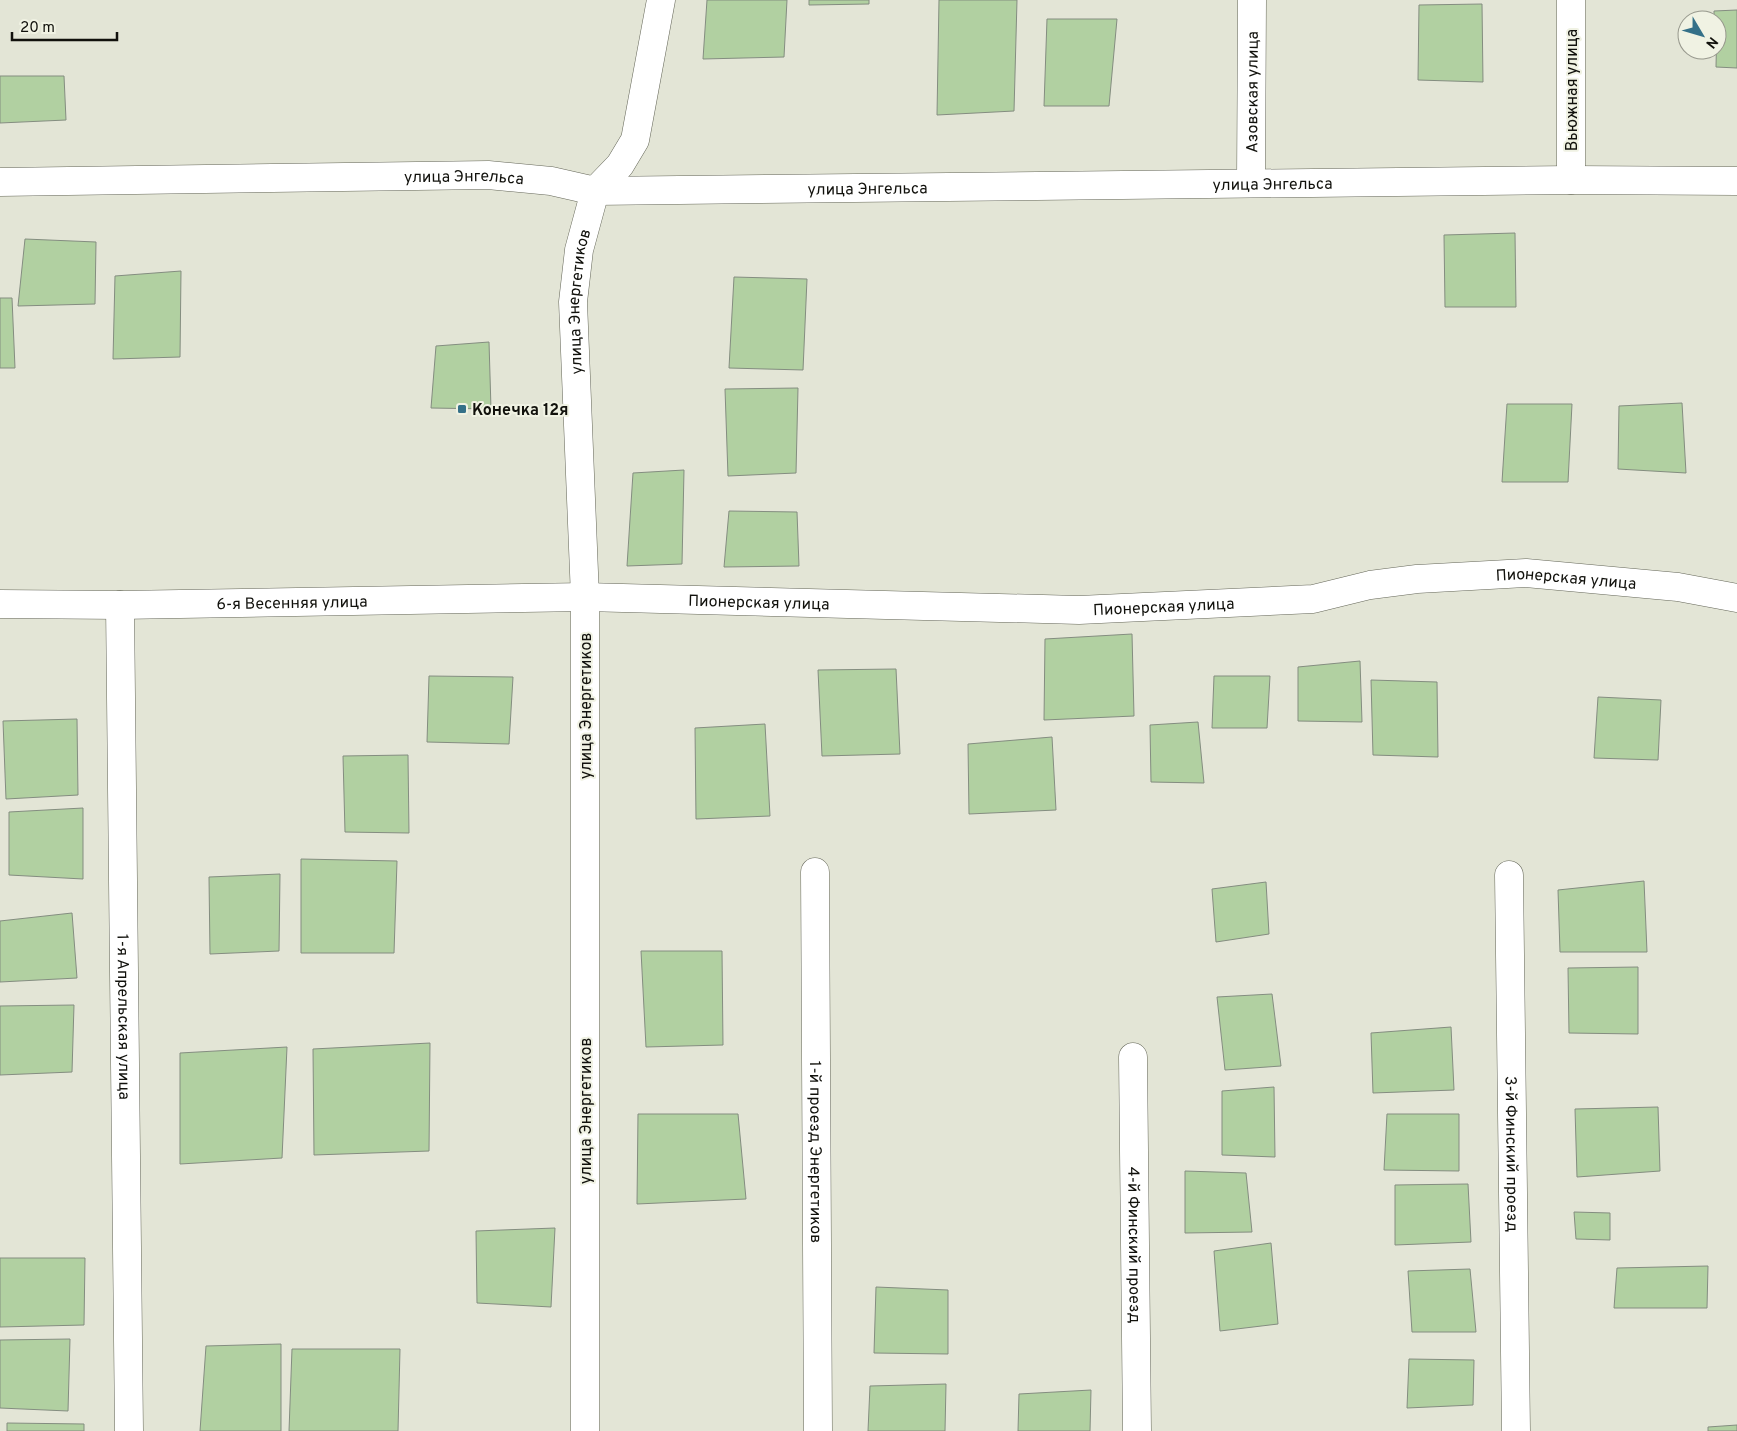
<svg xmlns="http://www.w3.org/2000/svg" width="1737" height="1431" font-family="Overpass,sans-serif">
  <style>
    .building { fill: #b1d0a1; stroke: #848d80 }
    .lines { fill: none; stroke-linecap: round; stroke-linejoin: round }
    .minor-casing { stroke: #656759; stroke-width: 29 }
    .minor { stroke: #fff; stroke-width: 28 }
    .poi-dot { fill: #347088; stroke: #f0f2e3; stroke-width: 2 }
    .labels { text-anchor: middle; stroke-width: 4; stroke-linejoin: round; paint-order: stroke }
    .street-label { font-size: 16px; fill: #11110c; stroke: #f0f2e3 }
    .poi-label { font-size: 16px; font-weight: bold; fill: #11110c; stroke: #f0f2e3; text-anchor: start }
  </style>
  <rect width="100%" height="100%" fill="#e3e5d6"/>
  <!-- building -->
  <g class="building">
    <polygon points="707,0 787,0 784,57 703,59"/>
    <polygon points="809,0 869,0 869,4 809,5"/>
    <polygon points="939,0 1017,0 1014,111 937,115"/>
    <polygon points="1482,4 1483,82 1418,80 1419,5"/>
    <polygon points="1737,10 1737,68 1716,67 1717,20 1714,20 1714,11"/>
    <polygon points="1047,19 1117,19 1109,106 1044,106"/>
    <polygon points="0,76 64,76 66,120 0,123"/>
    <polygon points="1515,233 1516,307 1445,307 1444,235"/>
    <polygon points="25,239 96,242 95,304 18,306"/>
    <polygon points="181,271 180,357 113,359 115,276"/>
    <polygon points="734,277 807,279 803,370 729,368"/>
    <polygon points="0,298 12,298 15,368 0,368"/>
    <polygon points="489,342 491,409 431,408 436,346"/>
    <polygon points="798,388 796,473 728,476 725,389"/>
    <polygon points="1682,403 1686,473 1618,469 1619,406"/>
    <polygon points="1507,404 1572,404 1568,482 1502,482"/>
    <polygon points="684,470 682,564 627,566 633,473"/>
    <polygon points="729,511 797,512 799,566 724,567"/>
    <polygon points="1132,634 1134,716 1044,720 1045,639"/>
    <polygon points="1360,661 1362,722 1298,721 1298,667"/>
    <polygon points="896,669 900,754 822,756 818,670"/>
    <polygon points="429,676 513,677 509,744 427,742"/>
    <polygon points="1214,676 1270,676 1267,728 1212,728"/>
    <polygon points="1371,680 1437,682 1438,757 1373,755"/>
    <polygon points="1598,697 1661,700 1658,760 1594,758"/>
    <polygon points="77,719 78,795 6,799 3,721"/>
    <polygon points="1198,722 1204,783 1151,782 1150,725"/>
    <polygon points="765,724 770,816 696,819 695,728"/>
    <polygon points="1052,737 1056,810 969,814 968,744"/>
    <polygon points="408,755 409,833 345,832 343,756"/>
    <polygon points="83,808 83,879 9,875 9,812"/>
    <polygon points="301,859 397,861 394,953 301,953"/>
    <polygon points="280,874 279,951 210,954 209,877"/>
    <polygon points="1644,881 1647,952 1560,952 1558,890"/>
    <polygon points="1266,882 1269,934 1216,942 1212,889"/>
    <polygon points="72,913 77,978 0,982 0,921"/>
    <polygon points="641,951 722,951 723,1045 646,1047"/>
    <polygon points="1638,967 1638,1034 1569,1033 1568,968"/>
    <polygon points="1272,994 1281,1066 1225,1070 1217,997"/>
    <polygon points="74,1005 72,1072 0,1075 0,1006"/>
    <polygon points="1451,1027 1454,1090 1373,1093 1371,1033"/>
    <polygon points="430,1043 429,1151 314,1155 313,1049"/>
    <polygon points="287,1047 282,1158 180,1164 180,1053"/>
    <polygon points="1274,1087 1275,1157 1222,1155 1222,1091"/>
    <polygon points="1658,1107 1660,1171 1577,1177 1575,1109"/>
    <polygon points="638,1114 738,1114 746,1199 637,1204"/>
    <polygon points="1387,1114 1459,1114 1459,1171 1384,1170"/>
    <polygon points="1185,1171 1246,1173 1252,1232 1185,1233"/>
    <polygon points="1468,1184 1471,1242 1395,1245 1395,1185"/>
    <polygon points="1574,1212 1610,1213 1610,1240 1576,1239"/>
    <polygon points="555,1228 551,1307 477,1303 476,1231"/>
    <polygon points="1271,1243 1278,1324 1220,1331 1214,1251"/>
    <polygon points="0,1258 85,1258 84,1325 0,1327"/>
    <polygon points="1708,1266 1707,1308 1614,1308 1617,1268"/>
    <polygon points="1470,1269 1476,1332 1412,1332 1408,1271"/>
    <polygon points="876,1287 948,1290 948,1354 874,1353"/>
    <polygon points="70,1339 68,1411 0,1408 0,1340"/>
    <polygon points="281,1344 281,1431 200,1431 206,1346"/>
    <polygon points="292,1349 400,1349 398,1431 289,1431"/>
    <polygon points="1409,1359 1474,1360 1473,1405 1407,1408"/>
    <polygon points="946,1384 945,1431 868,1431 870,1386"/>
    <polygon points="1091,1390 1090,1431 1018,1431 1019,1394"/>
    <polygon points="7,1423 84,1424 84,1431 7,1431"/>
    <polygon points="1737,1425 1737,1431 1708,1431 1708,1427"/>
  </g>
  <g class="lines">
    <!-- minor casing -->
    <g class="minor-casing">
      <g id="minor">
        <polyline points="1571,180 1571,0"/>
        <path id="s1" d="M0,182L488,175L551,181L595,191L1571,180L1737,181"/>
        <path id="s2" d="M1251,183L1252,0"/>
        <path id="s3" d="M0,604L120,605L585,597L1079,610L1313,599L1370,585L1417,579L1526,573L1678,587L1737,598"/>
        <path id="s4" d="M120,605L129,1431"/>
        <path id="s5" d="M815,872L818,1431"/>
        <path id="s6" d="M1509,875L1516,1431"/>
        <path id="s7" d="M1133,1057L1137,1431"/>
        <path id="s8" d="M585,1431V597L573,302L579,250L595,191L620,165L635,140L661,0"/>
      </g>
    </g>
    <!-- minor -->
    <use href="#minor" class="minor"/>
  </g>
  <!-- markers -->
  <rect class="poi-dot" x="457" y="404" width="10" height="10" rx="2.5"/>
  <g class="labels">
    <!-- street labels -->
    <g class="street-label">
      <text transform="translate(1571 90) rotate(-90)" y="6">Вьюжная улица</text>
      <text dy="6" stroke="none"><textPath href="#s2" startOffset="91">Азовская улица</textPath></text>
      <text dy="6" stroke="none"><textPath href="#s1" startOffset="464">улица Энгельса</textPath></text>
      <text dy="6" stroke="none"><textPath href="#s1" startOffset="1274">улица Энгельса</textPath></text>
      <text dy="6" stroke="none"><textPath href="#s1" startOffset="869">улица Энгельса</textPath></text>
      <text dy="6" stroke="none"><textPath href="#s8" startOffset="1130">улица Энергетиков</textPath></text>
      <text dy="6" stroke="none"><textPath href="#s3" startOffset="1569">Пионерская улица</textPath></text>
      <text dy="6" stroke="none"><textPath href="#s3" startOffset="292">6-я Весенняя улица</textPath></text>
      <text dy="6" stroke="none"><textPath href="#s3" startOffset="759">Пионерская улица</textPath></text>
      <text dy="6" stroke="none"><textPath href="#s3" startOffset="1164">Пионерская улица</textPath></text>
      <text transform="translate(585 706) rotate(-90)" y="6">улица Энергетиков</text>
      <text dy="6" stroke="none"><textPath href="#s4" startOffset="412">1-я Апрельская улица</textPath></text>
      <text transform="translate(585 1111) rotate(-90)" y="6">улица Энергетиков</text>
      <text dy="6" stroke="none"><textPath href="#s5" startOffset="280">1-й проезд Энергетиков</textPath></text>
      <text dy="6" stroke="none"><textPath href="#s6" startOffset="279">3-й Финский проезд</textPath></text>
      <text dy="6" stroke="none"><textPath href="#s7" startOffset="188">4-й Финский проезд</textPath></text>
    </g>
    <!-- poi labels -->
    <g class="poi-label">
      <text x="472" y="415">Конечка 12я</text>
    </g>
  </g>
  <!-- north arrow -->
  <g transform="translate(1702 35) rotate(128)"><circle r="24" fill="#f0f2e3" stroke="#97988d"/>
  <path d="M0-4L9 19L0 12L-9 19Z" fill="#347088"/>
  <text y="-8" font-size="14" font-weight="bold" text-anchor="middle" fill="#11110c">N</text>
  </g>
  <!-- scale -->
  <path d="M12 32v8h105v-8" fill="none" stroke="#11110c" stroke-width="2.5"/>
  <text x="20" y="32" font-size="15" fill="#11110c" stroke="#f0f2e3" stroke-width="4" paint-order="stroke">20 m</text>
</svg>
